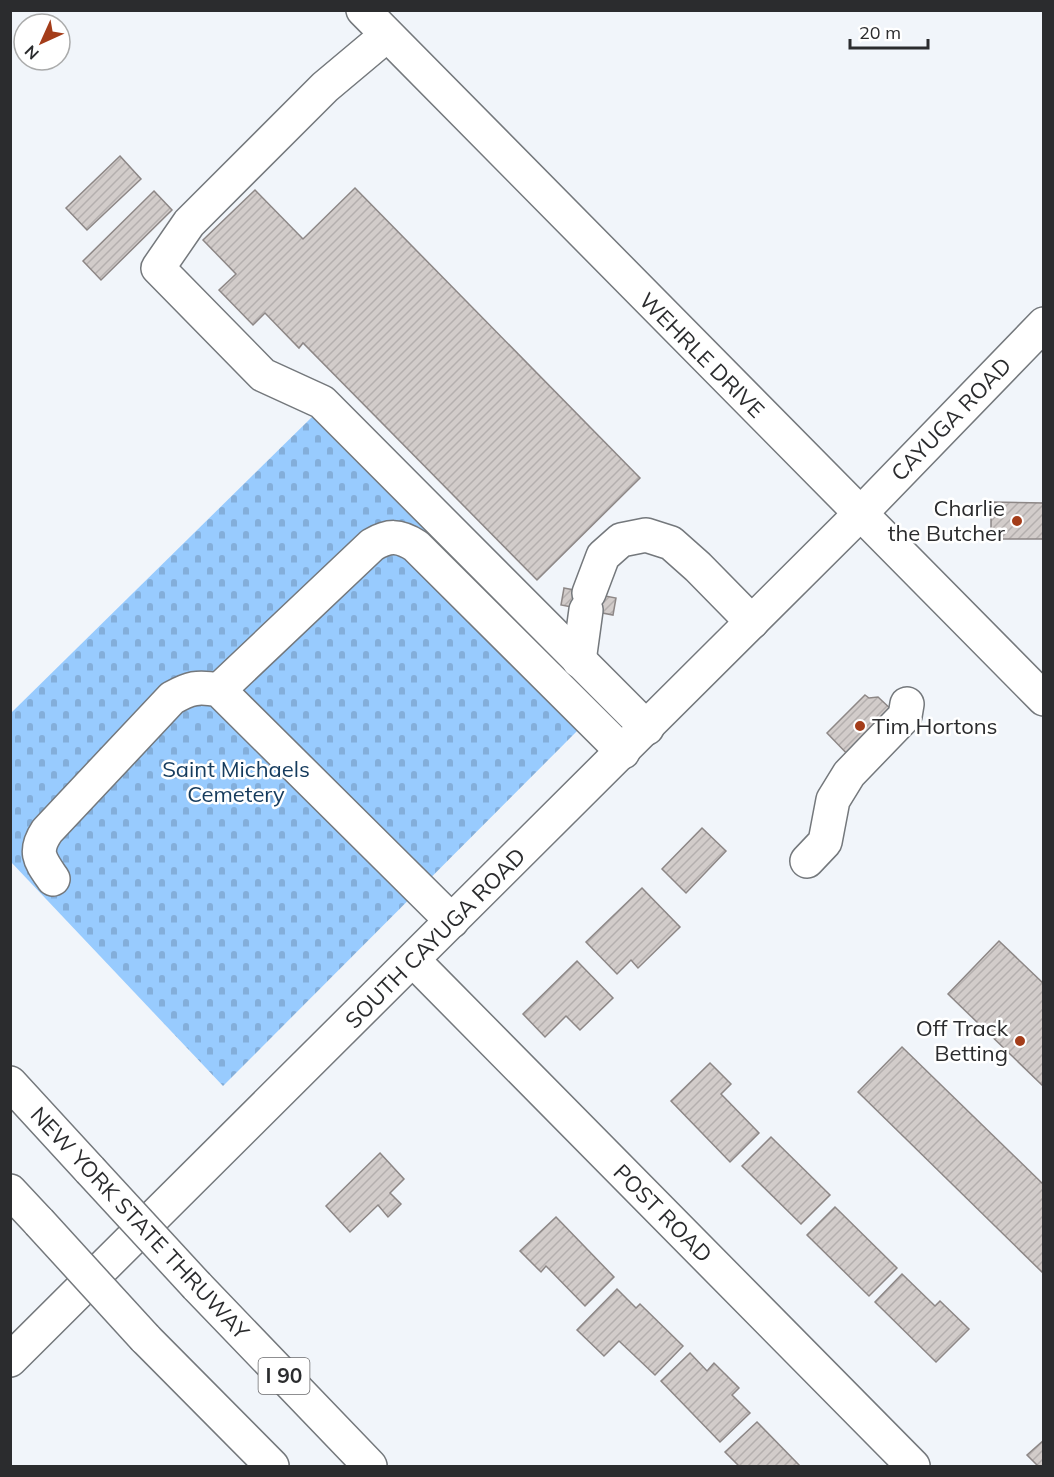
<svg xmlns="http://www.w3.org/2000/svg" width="1054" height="1477" font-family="Mulish,sans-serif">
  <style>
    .cemetery { fill: url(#cemetery-stones) }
    .building { fill: url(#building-hatch); stroke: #8d8786; stroke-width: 1.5 }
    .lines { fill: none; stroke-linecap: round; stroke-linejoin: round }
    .minor-casing { stroke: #74787c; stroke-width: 36 }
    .major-casing { stroke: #74787c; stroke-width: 36 }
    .highway-casing { stroke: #74787c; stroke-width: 36 }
    .minor { stroke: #fff; stroke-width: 33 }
    .major { stroke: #fff; stroke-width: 33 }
    .highway { stroke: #fff; stroke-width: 33 }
    .highway-bridge-casing { stroke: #74787c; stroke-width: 36; stroke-linecap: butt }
    .highway-bridge { stroke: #fff; stroke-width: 33 }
    .poi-dot { fill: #a43d1a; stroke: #fff; stroke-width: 2 }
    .labels { text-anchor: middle; stroke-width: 5; stroke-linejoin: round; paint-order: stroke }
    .shield { fill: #fff; stroke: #6b6b6d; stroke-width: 1.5 }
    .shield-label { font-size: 21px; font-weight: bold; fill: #2b2c2e }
    .street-label { font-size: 22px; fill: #2b2c2e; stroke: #fff }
    .poi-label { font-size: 22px; fill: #2b2c2e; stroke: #fff; text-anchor: end }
    .park-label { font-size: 22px; fill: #153b5d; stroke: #fff }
  </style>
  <defs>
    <pattern id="cemetery-stones" width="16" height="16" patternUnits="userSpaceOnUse" patternTransform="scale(1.5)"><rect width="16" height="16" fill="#98cbfe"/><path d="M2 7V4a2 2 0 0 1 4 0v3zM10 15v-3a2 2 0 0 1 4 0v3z" fill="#83aeda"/></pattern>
    <pattern id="building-hatch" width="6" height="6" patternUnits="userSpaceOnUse" patternTransform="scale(1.5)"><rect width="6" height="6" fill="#d2ccca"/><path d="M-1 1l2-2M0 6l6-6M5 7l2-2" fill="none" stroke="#b4afae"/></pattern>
  </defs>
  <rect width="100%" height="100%" fill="#f1f5fa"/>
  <!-- cemetery -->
  <polygon class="cemetery" points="313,416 603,705 223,1086 11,862 11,713"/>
  <!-- building -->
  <g class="building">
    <polygon points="120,156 141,179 87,230 66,208"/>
    <polygon points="355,188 640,478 537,580 303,343 299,348 265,313 253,325 219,290 236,274 203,240 255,190 303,239"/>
    <polygon points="154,191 172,210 101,280 83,261"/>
    <polygon points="991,502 1044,503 1044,539 991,539"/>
    <polygon points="564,588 616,598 613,615 561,605"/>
    <polygon points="865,695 869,698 878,697 894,712 853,760 827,733"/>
    <polygon points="702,828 726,851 686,893 662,869"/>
    <polygon points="642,888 680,927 638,968 631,960 617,974 586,942"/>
    <polygon points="999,941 1044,984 1044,1087 948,994"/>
    <polygon points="577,961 613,998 580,1030 566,1016 545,1037 523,1014"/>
    <polygon points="902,1047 1044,1185 1044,1274 858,1092"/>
    <polygon points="710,1063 731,1084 721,1094 759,1133 730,1162 671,1101"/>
    <polygon points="771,1137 830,1195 801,1224 742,1166"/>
    <polygon points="380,1153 404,1179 390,1193 401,1204 388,1217 378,1205 350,1232 326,1206"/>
    <polygon points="835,1207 897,1268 869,1296 807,1235"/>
    <polygon points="556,1217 614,1277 585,1306 546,1266 541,1272 520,1251"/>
    <polygon points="902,1274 935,1306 940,1301 969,1329 936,1362 875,1302"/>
    <polygon points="617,1289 636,1308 640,1304 683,1346 655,1375 619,1341 604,1356 577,1330"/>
    <polygon points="690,1353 707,1371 714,1363 739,1388 732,1395 750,1413 720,1442 661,1381"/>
    <polygon points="757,1422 800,1466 739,1466 725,1452"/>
    <polygon points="1044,1440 1044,1466 1038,1466 1027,1455"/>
  </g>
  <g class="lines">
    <!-- minor casing -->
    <g class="minor-casing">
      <g id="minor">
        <polyline points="363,10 1044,699"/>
        <polyline points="387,35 325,87 189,223 158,268 263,375 322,402 647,728"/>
        <polyline points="589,593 603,556 621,540 646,535 671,543 698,567 752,622"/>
        <polyline points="579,661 586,610"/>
        <path d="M219,690L372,545C389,535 399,535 416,546L623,752"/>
        <polyline points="807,861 825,842 833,800 849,774 905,716 907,704"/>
        <path d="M53,879C40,860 33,852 47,831L172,698C190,688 197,686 219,690L452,921"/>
        <polyline points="413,960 913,1466"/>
        <polyline points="10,1360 859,515"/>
      </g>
    </g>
    <!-- major casing -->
    <g class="major-casing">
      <polyline id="major" points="859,515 1044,324"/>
    </g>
    <!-- highway casing -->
    <g class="highway-casing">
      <g id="highway">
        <polyline points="10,1083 90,1170"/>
        <polyline points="10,1191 39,1222"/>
        <polyline points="197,1286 370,1466"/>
        <polyline points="145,1338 272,1466"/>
      </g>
    </g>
    <!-- minor -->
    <use href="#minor" class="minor"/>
    <!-- major -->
    <use href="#major" class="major"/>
    <!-- highway -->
    <use href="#highway" class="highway"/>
    <!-- highway-bridge casing -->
    <g class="highway-bridge-casing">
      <g id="highway-bridge">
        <polyline points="90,1170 197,1286"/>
        <polyline points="39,1222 145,1338"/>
      </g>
    </g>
    <!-- highway-bridge -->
    <use href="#highway-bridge" class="highway-bridge"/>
  </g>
  <!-- markers -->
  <g class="poi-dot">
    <circle cx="1017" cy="521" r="6"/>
    <circle cx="860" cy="726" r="6"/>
    <circle cx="1020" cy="1041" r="6"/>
  </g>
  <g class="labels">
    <!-- shield labels -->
    <rect class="shield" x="258.5" y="1358" width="51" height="36" rx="4.5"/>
    <g class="shield-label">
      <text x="284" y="1383">I 90</text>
    </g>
    <!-- street labels -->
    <g class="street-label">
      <text transform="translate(702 355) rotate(45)" y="8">WEHRLE DRIVE</text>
      <text transform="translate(951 419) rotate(-46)" y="8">CAYUGA ROAD</text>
      <text transform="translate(435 938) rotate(-45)" y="8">SOUTH CAYUGA ROAD</text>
      <text transform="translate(663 1213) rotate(45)" y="8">POST ROAD</text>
      <text transform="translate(140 1223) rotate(47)" y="8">NEW YORK STATE THRUWAY</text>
    </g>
    <!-- poi labels -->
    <g class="poi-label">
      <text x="1005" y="516">Charlie<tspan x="1005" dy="25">the Butcher</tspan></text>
      <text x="872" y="734" text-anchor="start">Tim Hortons</text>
      <text x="1008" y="1036">Off Track<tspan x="1008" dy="25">Betting</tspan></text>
    </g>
    <!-- park labels -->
    <g class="park-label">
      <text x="236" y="777">Saint Michaels<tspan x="236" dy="25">Cemetery</tspan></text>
    </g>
  </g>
  <!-- border -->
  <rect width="1054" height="1477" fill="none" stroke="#2b2c2e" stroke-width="24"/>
  <!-- north arrow -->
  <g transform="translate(42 42) rotate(225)"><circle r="28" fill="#ffffff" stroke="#aaabab" stroke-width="1.5"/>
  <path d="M0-4.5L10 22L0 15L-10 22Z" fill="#a43d1a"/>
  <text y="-9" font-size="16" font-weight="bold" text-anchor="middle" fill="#2b2c2e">N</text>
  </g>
  <!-- scale -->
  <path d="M850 39v9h78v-9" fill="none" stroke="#2b2c2e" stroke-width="3"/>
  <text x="859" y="39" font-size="18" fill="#2b2c2e" stroke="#ffffff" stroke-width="4.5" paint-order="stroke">20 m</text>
</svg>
